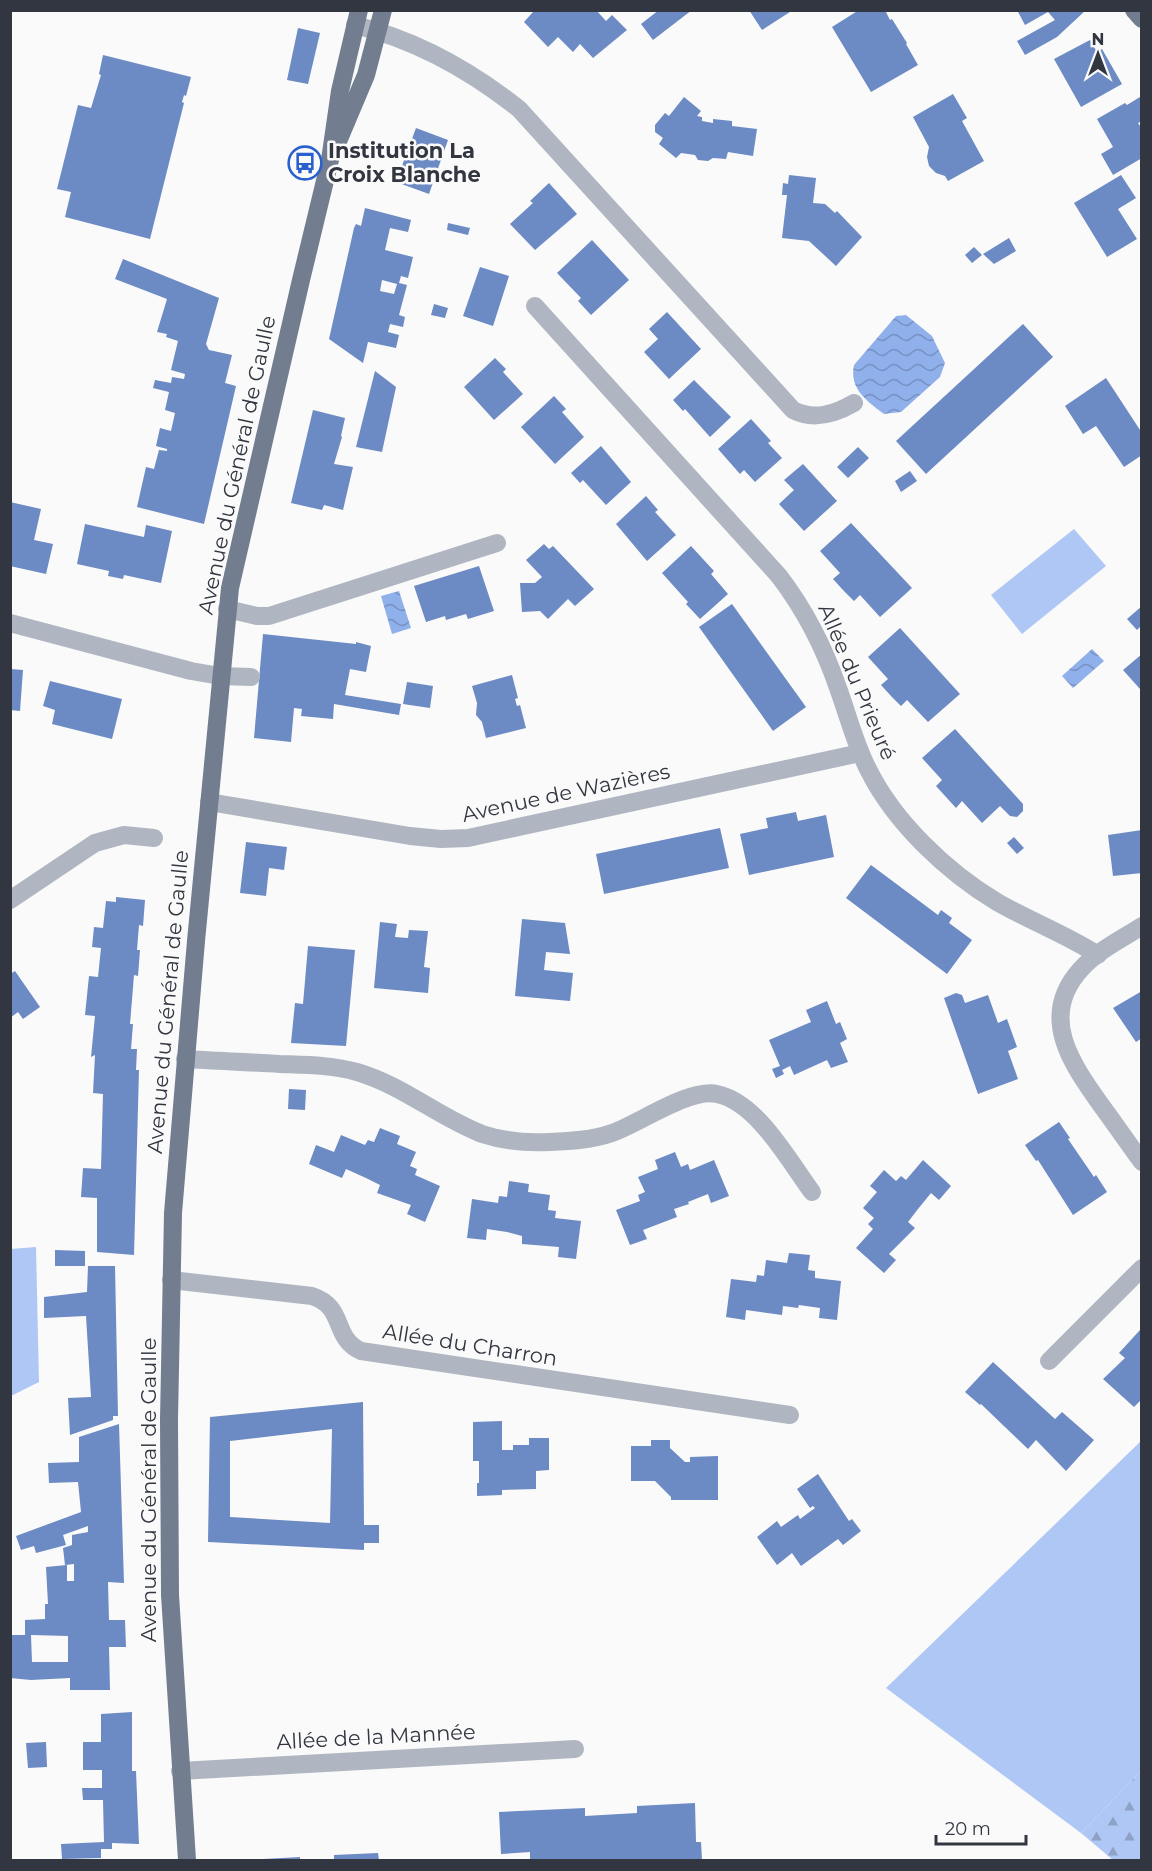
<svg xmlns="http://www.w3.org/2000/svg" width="1152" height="1871" font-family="Montserrat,sans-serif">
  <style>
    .green { fill: #aec7f4 }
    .forest { fill: url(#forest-firs) }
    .water { fill: url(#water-waves) }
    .building { fill: #6c8ac3; fill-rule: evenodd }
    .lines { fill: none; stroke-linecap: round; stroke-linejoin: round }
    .minor { stroke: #b0b6c1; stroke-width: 18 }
    .major { stroke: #727d90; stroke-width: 18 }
    .labels { text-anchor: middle; stroke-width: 5; stroke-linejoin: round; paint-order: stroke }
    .poi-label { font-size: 21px; font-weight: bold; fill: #313640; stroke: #fafafa; text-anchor: start }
    .street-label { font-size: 21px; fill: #313640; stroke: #fafafa }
  </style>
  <defs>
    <pattern id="forest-firs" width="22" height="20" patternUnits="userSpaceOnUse" patternTransform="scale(1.5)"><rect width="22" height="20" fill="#aec7f4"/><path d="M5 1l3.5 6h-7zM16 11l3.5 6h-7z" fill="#8ea2c7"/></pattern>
    <pattern id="water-waves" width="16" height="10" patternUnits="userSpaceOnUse" patternTransform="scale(1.5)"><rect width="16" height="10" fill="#90b0ec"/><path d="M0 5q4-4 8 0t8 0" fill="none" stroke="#7690c1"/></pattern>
  </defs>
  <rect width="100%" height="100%" fill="#fafafa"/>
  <!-- green -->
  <g class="green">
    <polygon points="1074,529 1106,566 1022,634 991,595"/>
    <polygon points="36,1247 39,1382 11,1396 11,1249"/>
    <polygon points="1141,1441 1141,1771 1081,1833 886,1688"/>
  </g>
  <!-- forest -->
  <polygon class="forest" points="1141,1771 1141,1860 1113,1860 1081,1833"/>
  <!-- water -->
  <g class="water">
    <path d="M906,315L932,336L945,363L940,377L901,412L884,414C867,401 849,389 854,365L896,316Z"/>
    <polygon points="399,591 411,628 392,634 381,596"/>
    <polygon points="1092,649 1104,661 1073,688 1062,676"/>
  </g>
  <!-- building -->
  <g class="building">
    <polygon points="532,10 596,10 606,21 612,15 627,30 593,58 580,44 573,52 558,37 548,47 524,22 533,12"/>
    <polygon points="659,10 692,10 653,40 641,24"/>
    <polygon points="749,10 793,10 762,30"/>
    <polygon points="859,10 885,10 890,20 892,19 907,43 906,44 918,65 871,92 832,27"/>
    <polygon points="1017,10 1086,10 1057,37 1025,55 1017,41 1055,20 1048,12 1025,25"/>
    <polygon points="298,28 320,33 308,84 287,80"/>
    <polygon points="1090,40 1097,52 1102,49 1122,84 1081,107 1054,59"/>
    <polygon points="103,55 191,77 186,96 184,95 182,102 184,103 150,239 65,217 71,192 57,189 78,105 91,108 101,75 99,74"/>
    <polygon points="953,94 967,118 962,121 984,161 948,181 945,176 936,173 929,166 927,157 929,147 913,117"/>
    <polygon points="684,97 701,111 697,116 702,117 702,121 713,123 713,119 732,121 732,126 757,129 753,156 728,152 726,159 713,158 708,161 698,160 695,155 681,153 676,158 659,144 663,138 655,132 655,125 665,113 669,116"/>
    <polygon points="1140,97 1142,121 1138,123 1142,129 1142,158 1113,175 1101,154 1113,147 1097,119 1125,103 1127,105"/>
    <polygon points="416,128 448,140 429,194 396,182"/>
    <polygon points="789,175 816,178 813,203 825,204 835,213 837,211 862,237 836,266 809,241 782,238 787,195 782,195 783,183 788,184"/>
    <polygon points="1121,175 1136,198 1118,209 1137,239 1107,257 1074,203"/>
    <polygon points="549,183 577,214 535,250 510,224 533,203 530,201"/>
    <path d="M365,208L411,220L408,232L390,228L385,250L413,257L408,278L401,276L399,283L407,285L399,315L405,317L403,327L390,324L388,332L399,335L396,348L368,342L363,363L329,339L354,228L356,224L361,226ZM382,280L397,284L394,294L380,291Z"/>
    <polygon points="448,223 470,228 468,235 447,230"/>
    <polygon points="1009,238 1016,251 994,264 983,254"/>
    <polygon points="592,240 629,280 591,315 578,301 581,298 557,273"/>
    <polygon points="974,247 982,255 972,263 965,255"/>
    <polygon points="123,259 219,298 206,344 209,350 232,355 225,383 236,386 204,524 137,507 146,467 154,469 159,450 167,451 167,449 156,446 160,428 171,431 175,413 165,410 169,392 153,388 155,380 171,383 172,377 184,379 185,374 171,370 178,341 166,337 167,334 157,332 167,299 115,279"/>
    <polygon points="480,267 509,276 493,326 463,316"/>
    <polygon points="434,304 448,308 445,318 431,315"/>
    <polygon points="667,312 701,349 669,379 644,352 658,339 649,329"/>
    <polygon points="1023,324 1053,357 926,474 896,441"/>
    <polygon points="495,358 506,369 503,372 523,394 494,420 464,387"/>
    <polygon points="375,371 396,387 382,452 356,447"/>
    <polygon points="1106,378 1142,433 1142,455 1124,467 1096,426 1083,434 1065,406"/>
    <polygon points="694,380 731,417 710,437 685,409 683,411 673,400"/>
    <polygon points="554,396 566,409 562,412 584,437 555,464 521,427"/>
    <polygon points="313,410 345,418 341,436 342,437 334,464 353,467 343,510 324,505 322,510 291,503"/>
    <polygon points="751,419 771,441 768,443 782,458 755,482 744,470 740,474 718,449"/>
    <polygon points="601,446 631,482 606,505 583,480 580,483 571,473"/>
    <polygon points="858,447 869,458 848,478 837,467"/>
    <polygon points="803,464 837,501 804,531 779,504 794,490 784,480"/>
    <polygon points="910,471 917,481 901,492 895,481"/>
    <polygon points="646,496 658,510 655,512 676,535 647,561 616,524"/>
    <polygon points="10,502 41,509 34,540 53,544 46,574 10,566"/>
    <polygon points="851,523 912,588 880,617 860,595 854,601 843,590 833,579 840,573 820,551"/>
    <polygon points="85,524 144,537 146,525 172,531 161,583 124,575 123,579 108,576 109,571 77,564"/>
    <polygon points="544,544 549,549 553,546 594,589 575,606 568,599 548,619 540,611 522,612 520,583 535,583 542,577 526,560"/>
    <polygon points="691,546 714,571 711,574 728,594 700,619 686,604 688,602 662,573"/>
    <polygon points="479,566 494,611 468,619 466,614 446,620 445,616 426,622 414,586"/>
    <polygon points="732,604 806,707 773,731 699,627"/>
    <polygon points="1142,606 1142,629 1140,627 1137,630 1127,619"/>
    <polygon points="900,628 960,694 928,722 907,700 901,706 891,696 881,685 888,679 868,657"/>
    <polygon points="263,634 356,644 356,642 371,646 366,672 350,669 345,695 401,704 399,715 334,704 333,719 301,716 302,709 294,708 291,742 254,738"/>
    <polygon points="1142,654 1142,687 1140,689 1123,670"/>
    <polygon points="10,669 23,670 20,711 10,710"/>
    <polygon points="512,675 518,698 515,699 517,706 520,705 526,728 486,738 482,722 476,715 477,703 472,686"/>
    <polygon points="50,681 122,699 112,739 52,724 55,710 43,706"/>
    <polygon points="407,682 433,686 430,708 403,704"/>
    <polygon points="955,729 1023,804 1023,811 1017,817 1010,816 1000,806 982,823 962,801 956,808 936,786 942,780 922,758"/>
    <polygon points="796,812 798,821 826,815 834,857 749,875 740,834 768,828 766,818"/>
    <polygon points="720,828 729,868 604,894 596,854"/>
    <polygon points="1142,830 1142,873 1113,876 1108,835"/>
    <polygon points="1014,837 1024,848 1017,854 1007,843"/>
    <polygon points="246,842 287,847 284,870 269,868 266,896 240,893"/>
    <polygon points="871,865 938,915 941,910 952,918 949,923 972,940 947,974 846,898"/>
    <polygon points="116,897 145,900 143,926 139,925 137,950 140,950 138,976 134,975 130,1024 133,1024 131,1049 137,1049 136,1070 139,1070 134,1255 97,1252 97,1198 81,1197 83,1168 101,1169 103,1094 93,1093 95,1055 91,1057 95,1016 85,1015 89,976 98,977 101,948 92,947 94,927 103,928 106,901 116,902"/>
    <polygon points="522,919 565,923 570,954 546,952 544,970 573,973 570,1001 515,996"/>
    <polygon points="380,922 397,924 395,937 408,938 409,930 428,931 424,967 430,968 428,993 374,988"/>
    <polygon points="308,946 355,950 346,1046 291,1043 295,1003 303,1004"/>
    <polygon points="15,971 40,1007 23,1019 18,1012 10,1018 10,974"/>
    <polygon points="1142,991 1142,1038 1136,1042 1113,1008"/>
    <polygon points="956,993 962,995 965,1003 988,995 998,1023 1007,1019 1017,1047 1008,1051 1018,1079 978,1094 944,998"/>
    <polygon points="827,1001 836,1024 840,1022 847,1039 840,1043 848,1062 831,1068 827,1060 794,1075 790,1066 782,1070 784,1074 776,1078 772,1069 780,1066 769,1040 811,1022 806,1010"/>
    <polygon points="289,1089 306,1090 305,1110 288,1109"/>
    <polygon points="1059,1122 1070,1138 1068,1139 1094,1177 1096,1175 1107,1192 1073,1215 1038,1160 1036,1161 1025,1145"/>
    <polygon points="380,1128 400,1136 397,1144 416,1152 410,1166 417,1169 415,1175 440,1186 425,1222 407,1214 411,1205 377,1193 380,1185 366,1178 346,1169 342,1178 309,1164 316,1145 334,1152 341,1135 365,1145 368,1140 374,1142"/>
    <polygon points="675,1152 681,1167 688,1164 690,1170 714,1160 729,1196 711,1203 708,1194 688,1202 689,1204 674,1209 677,1217 643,1230 647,1239 630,1245 616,1210 640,1201 638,1195 645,1192 638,1177 658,1169 655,1160"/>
    <polygon points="923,1160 951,1186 939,1200 931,1193 918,1209 908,1222 915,1228 889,1254 896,1260 884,1273 856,1248 873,1229 868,1224 874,1218 863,1208 877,1192 870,1186 884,1170 896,1181 901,1176 906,1180"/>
    <polygon points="509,1181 529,1184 528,1192 550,1195 548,1210 556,1211 555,1218 581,1221 576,1259 558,1257 559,1247 522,1244 522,1236 507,1232 487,1229 486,1240 467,1238 472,1199 498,1203 499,1196 507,1197"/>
    <polygon points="55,1250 85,1251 85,1266 55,1266"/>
    <polygon points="789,1253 810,1255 808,1270 815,1271 815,1278 841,1281 837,1320 819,1318 820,1308 799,1305 798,1308 783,1306 782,1315 746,1310 745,1320 726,1317 731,1279 756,1282 757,1275 764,1276 766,1260 787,1263"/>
    <polygon points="88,1266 115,1266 118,1416 113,1416 113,1420 70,1435 68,1398 91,1397 86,1316 44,1318 44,1297 87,1292"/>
    <polygon points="1140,1330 1142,1399 1134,1407 1103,1379 1125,1358 1119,1353"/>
    <polygon points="993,1362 1055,1419 1062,1412 1094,1440 1066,1471 1036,1440 1028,1449 981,1404 980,1405 965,1392"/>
    <path d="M363,1402L364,1525H379V1543H364V1550L208,1542L210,1417ZM332,1429L330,1523L230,1517V1441Z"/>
    <polygon points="502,1421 502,1450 513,1450 513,1445 529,1445 529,1438 549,1438 549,1470 536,1471 536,1489 502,1490 502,1495 477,1496 477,1483 479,1483 479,1461 473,1461 473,1422"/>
    <path d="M119,1424L124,1583L108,1582L109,1620H125L126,1647H109L110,1690H70V1678L31,1680L10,1678V1635H25V1620L45,1619V1604H48L46,1567L67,1565V1581H74V1564L65,1565L63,1548L72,1545V1535L88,1532V1526L63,1535L66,1545L36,1553L34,1546L21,1550L16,1536L81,1512L78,1482L49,1483L48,1463L79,1462V1437ZM31,1635L68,1636V1662H32Z"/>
    <polygon points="651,1440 670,1440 670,1448 685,1462 690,1462 690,1457 718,1456 718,1500 671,1500 671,1497 655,1481 631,1481 631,1446 651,1446"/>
    <polygon points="818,1474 849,1521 852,1519 861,1531 843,1545 838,1539 801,1566 792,1553 777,1565 757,1537 777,1521 781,1527 798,1515 800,1519 815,1508 813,1506 810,1508 797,1489"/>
    <polygon points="132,1712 132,1771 136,1771 139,1844 112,1843 112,1849 101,1849 101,1858 62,1859 61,1844 104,1842 103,1800 83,1800 82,1788 102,1788 102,1770 83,1770 83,1742 101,1742 101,1714"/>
    <polygon points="46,1742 47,1767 28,1768 26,1743"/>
    <polygon points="695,1803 696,1842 701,1842 702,1860 530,1860 530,1852 501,1854 499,1812 585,1808 585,1816 637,1813 637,1806"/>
    <polygon points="378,1853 379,1860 334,1860 334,1855"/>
    <polygon points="300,1857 300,1860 263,1860 263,1859"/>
  </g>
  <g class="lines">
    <!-- minor -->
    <g class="minor">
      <path d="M355,25C416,40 470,70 519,109L793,410C814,421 835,414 854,403"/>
      <path d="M535,306L779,576C805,610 824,647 838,688C848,715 855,744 868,769C894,822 947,872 997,902C1030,921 1065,934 1098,955"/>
      <polyline points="227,609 257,616 269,616 497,543"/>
      <polyline points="10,623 191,671 220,676 251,677"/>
      <polyline points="209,802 410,836 441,839 468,838 860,753"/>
      <polyline points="10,900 95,843 124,835 154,838"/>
      <path d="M1142,926C1122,939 1097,951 1081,969C1038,1016 1071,1063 1101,1105C1115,1124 1128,1143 1142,1162"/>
      <path d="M185,1059C217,1061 249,1062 280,1064C306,1065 332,1065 357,1072C404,1086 438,1117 482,1134C503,1141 527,1143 549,1142C570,1141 592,1140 612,1133C640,1123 689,1088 717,1094C757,1102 789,1161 812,1192"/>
      <path d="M171,1280L312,1296C346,1307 332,1338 361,1351L790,1415"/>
      <polyline points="1049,1361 1142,1268"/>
      <polyline points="180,1771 575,1749"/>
    </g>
    <!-- major -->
    <g class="major">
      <polyline points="1134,10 1142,19"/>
      <polyline points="339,139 366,75 383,10"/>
      <polyline points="187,1860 170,1595 169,1420 173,1213 196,941 230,588 301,280 330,160 340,91 359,10"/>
    </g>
  </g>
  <!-- icons -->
  <defs>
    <g id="bus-ring" transform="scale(1.725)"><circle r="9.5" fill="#fafafa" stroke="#2a60ce" stroke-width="1.5"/><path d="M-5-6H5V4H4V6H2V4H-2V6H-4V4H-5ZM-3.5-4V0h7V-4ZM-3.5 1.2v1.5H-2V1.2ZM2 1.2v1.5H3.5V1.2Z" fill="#2a60ce"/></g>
  </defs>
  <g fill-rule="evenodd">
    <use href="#bus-ring" x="305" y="163"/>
  </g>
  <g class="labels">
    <!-- poi labels -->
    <g class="poi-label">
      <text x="328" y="158">Institution La<tspan x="328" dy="24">Croix Blanche</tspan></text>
    </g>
    <!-- street labels -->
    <g class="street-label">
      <text transform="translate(237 465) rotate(-78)" y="7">Avenue du Général de Gaulle</text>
      <text transform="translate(857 682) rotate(67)" y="7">Allée du Prieuré</text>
      <text transform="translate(566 793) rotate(-12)" y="7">Avenue de Wazières</text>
      <text transform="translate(168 1002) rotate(-85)" y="7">Avenue du Général de Gaulle</text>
      <text transform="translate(470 1345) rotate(9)" y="7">Allée du Charron</text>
      <text transform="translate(149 1490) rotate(-90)" y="7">Avenue du Général de Gaulle</text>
      <text transform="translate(376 1737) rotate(-3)" y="7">Allée de la Mannée</text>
    </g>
  </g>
  <!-- border -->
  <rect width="1152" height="1871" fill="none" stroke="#313640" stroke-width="24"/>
  <!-- north arrow -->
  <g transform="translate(1098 54)" stroke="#fafafa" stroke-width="4.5" paint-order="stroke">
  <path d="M0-4.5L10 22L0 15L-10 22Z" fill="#313640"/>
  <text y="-9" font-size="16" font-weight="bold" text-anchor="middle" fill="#313640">N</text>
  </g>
  <!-- scale -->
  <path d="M936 1835v9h90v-9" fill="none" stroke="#313640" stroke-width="3"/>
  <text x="945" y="1835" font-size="18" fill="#313640" stroke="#fafafa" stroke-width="4.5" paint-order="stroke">20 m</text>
</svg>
